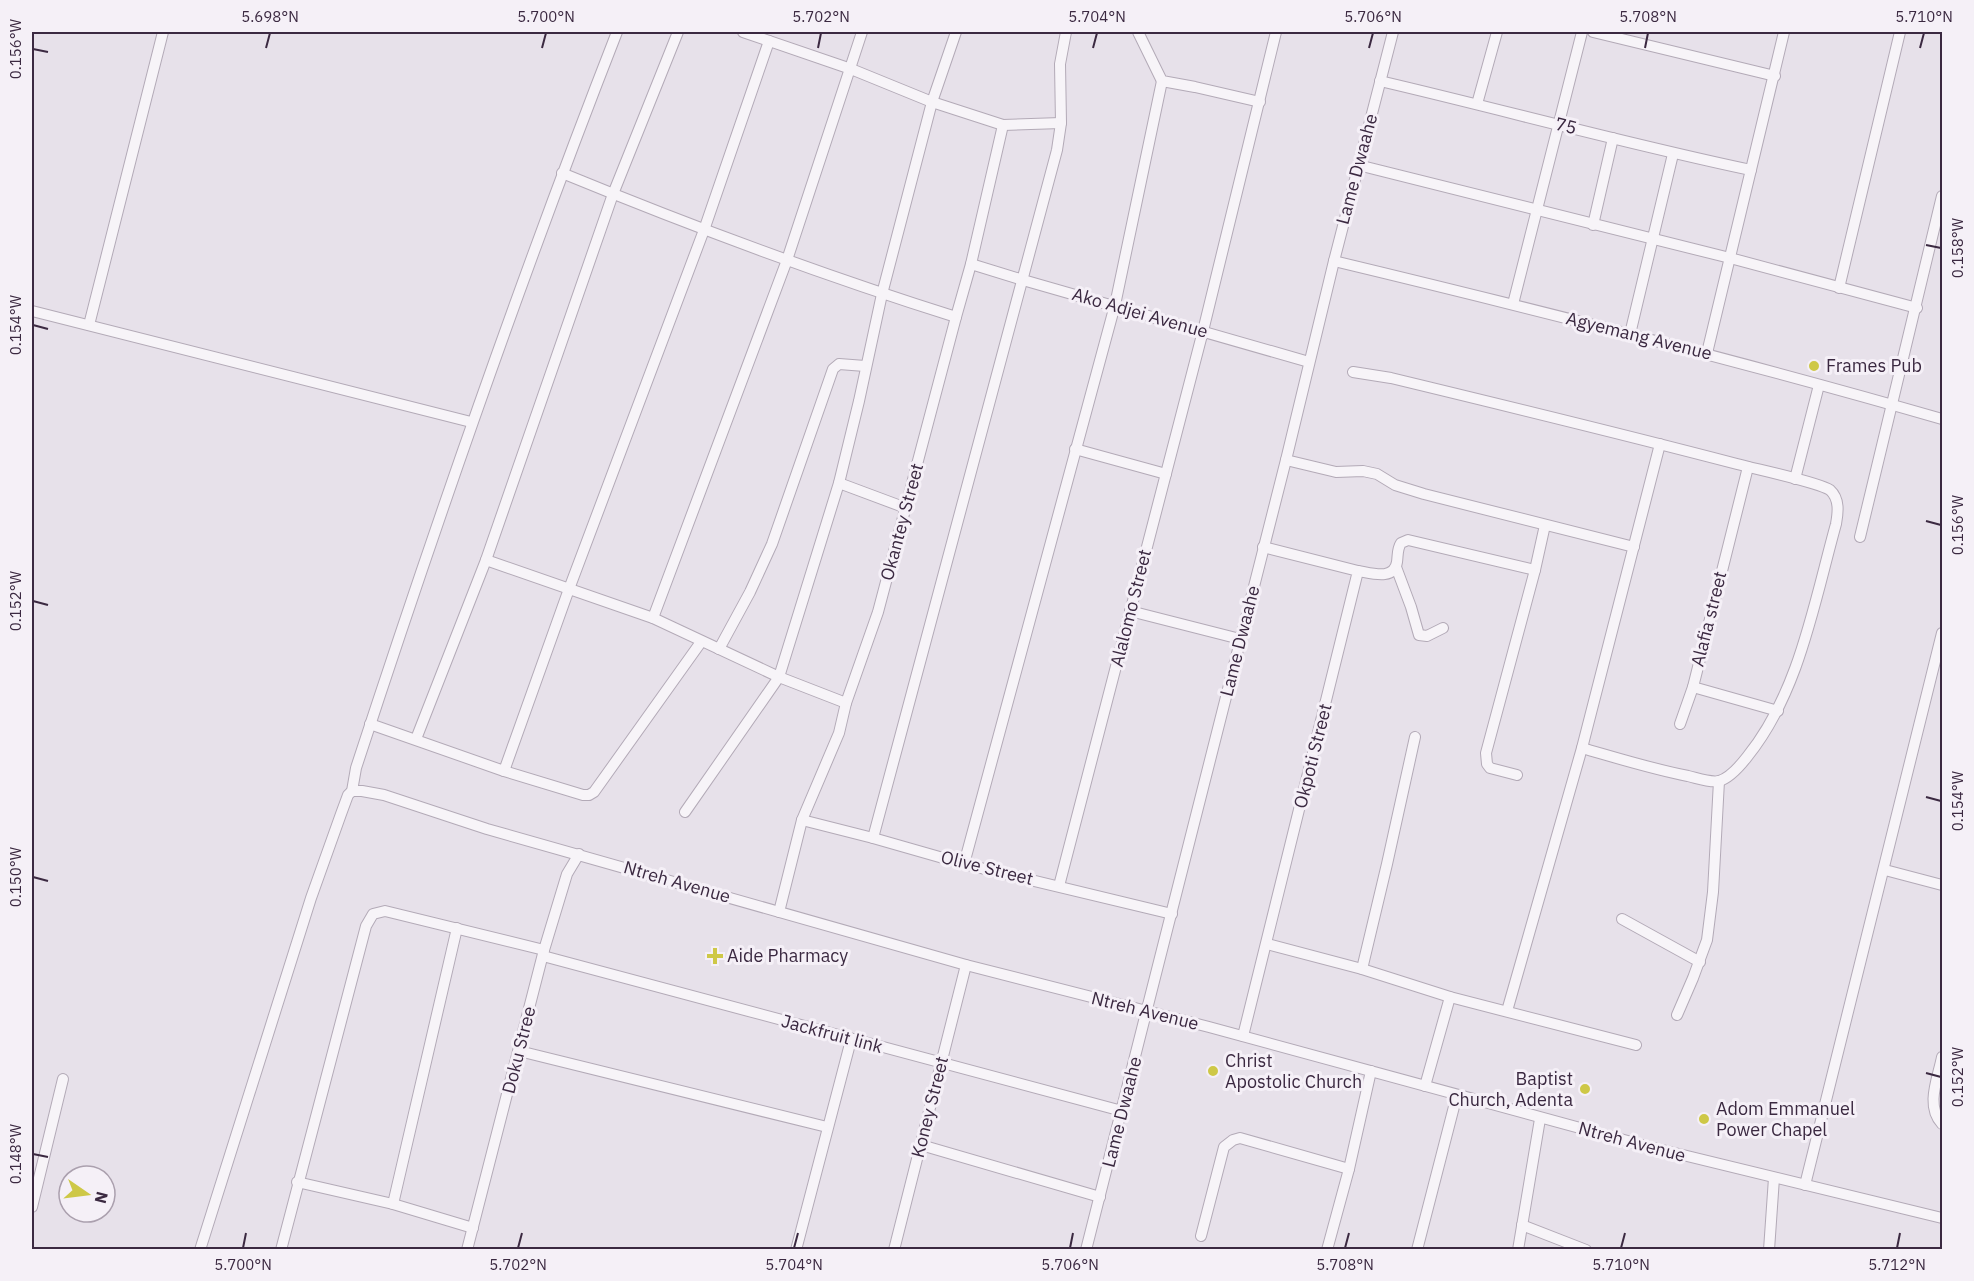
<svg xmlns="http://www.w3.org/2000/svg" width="1974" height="1281" font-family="'IBM Plex Sans',sans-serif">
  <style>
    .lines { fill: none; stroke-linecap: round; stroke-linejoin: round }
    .minor-casing { stroke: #b3aab7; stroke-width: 12 }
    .minor { stroke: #f7f4f8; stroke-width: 10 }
    .ticks { fill: none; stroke: #3b2941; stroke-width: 2 }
    .poi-dot { fill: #cec847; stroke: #f5f0f7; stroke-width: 2 }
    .labels { text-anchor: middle; stroke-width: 6; stroke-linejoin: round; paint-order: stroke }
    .street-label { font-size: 18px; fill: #3b2941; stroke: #f5f0f7 }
    .poi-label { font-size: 18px; fill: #3b2941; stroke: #f5f0f7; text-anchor: start }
    .neatline { fill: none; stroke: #3b2941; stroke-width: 2 }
    .ticks-label { font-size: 15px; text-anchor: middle; fill: #3b2941 }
  </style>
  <rect width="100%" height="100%" fill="#e7e1ea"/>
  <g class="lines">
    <!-- minor casing -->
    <g class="minor-casing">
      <g id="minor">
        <polyline points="743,32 851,69 932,102 1003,125 1061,123"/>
        <polyline points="1138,32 1162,81 1195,87 1260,102"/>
        <polyline points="1593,32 1775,76"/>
        <path d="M1380,81C1504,110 1627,144 1751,170"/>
        <polyline points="1477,104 1497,32"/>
        <polyline points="1358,165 1730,258 1917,308"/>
        <path d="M562,173C691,226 822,275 956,317"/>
        <polyline points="1593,225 1613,138"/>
        <path d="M1334,261C1538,310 1741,361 1942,419"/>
        <polyline points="971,264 1023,280 1309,362"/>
        <polyline points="1839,288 1900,32"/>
        <polyline points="1513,304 1582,32"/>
        <polyline points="32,311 471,422"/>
        <polyline points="89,325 163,32"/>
        <polyline points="1630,334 1673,154"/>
        <polyline points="1707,353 1784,32"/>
        <path d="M1353,372L1391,378C1507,406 1622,434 1737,464C1755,469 1818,482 1830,490C1840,499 1838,513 1836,524C1814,603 1799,693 1747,757C1740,766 1730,778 1719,781C1710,783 1697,778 1688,776C1652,769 1617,758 1582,748"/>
        <polyline points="1075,449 1166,474"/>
        <polyline points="1286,460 1336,472 1363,471 1377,474 1395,485 1424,494 1634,547"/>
        <polyline points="1748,467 1693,687 1778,711"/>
        <polyline points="1795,479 1819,385"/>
        <polyline points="839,483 906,508"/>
        <polyline points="1860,537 1942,196"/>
        <polyline points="486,560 653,618 779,677 846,703"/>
        <polyline points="1396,567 1411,607 1419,635 1427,636 1443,628"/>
        <path d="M1358,571C1371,573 1394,581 1397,562C1398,555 1397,549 1401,543L1408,540L1535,570"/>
        <polyline points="1130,611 1240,639"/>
        <polyline points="653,618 787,260 862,32"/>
        <polyline points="719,649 750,592 772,544 833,369 839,364 865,366"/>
        <polyline points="370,724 504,771 583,795 589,795 594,792 701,642"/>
        <polyline points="1680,724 1693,687"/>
        <polyline points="416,739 486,560 613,194 678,32"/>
        <polyline points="504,771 569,589 704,230 769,41"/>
        <polyline points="1517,775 1490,768 1487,764 1486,753 1535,570 1545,525"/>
        <polyline points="352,791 362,791 384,795 487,829 966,965 1209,1027 1646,1146 1942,1218"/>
        <polyline points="685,812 779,677 839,483 859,401 882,294 932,102 956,32"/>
        <polyline points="802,820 873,838 964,864 1172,914"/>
        <polyline points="873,838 1057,150 1061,123 1060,64 1066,32"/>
        <polyline points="964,864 1115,305 1162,81"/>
        <polyline points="1885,870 1942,885"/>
        <polyline points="1059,886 1203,331 1276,32"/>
        <polyline points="779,912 802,820 839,733 846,703 878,612 956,317 971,264 1003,125"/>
        <polyline points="1622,919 1700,962"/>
        <polyline points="1267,944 1362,969 1450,997 1636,1045"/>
        <polyline points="543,956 1122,1111"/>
        <polyline points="1362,969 1387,864 1415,737"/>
        <polyline points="1507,1011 1582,748 1660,444"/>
        <polyline points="1677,1015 1693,978 1707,940 1713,892 1719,781"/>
        <polyline points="1243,1036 1358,571 1263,547"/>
        <polyline points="519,1051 827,1127"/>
        <path d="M1942,1057C1938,1078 1925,1106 1942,1124"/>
        <polyline points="1425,1086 1450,997"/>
        <polyline points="921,1145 1100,1197"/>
        <polyline points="297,1182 393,1204 473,1228"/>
        <polyline points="1805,1185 1942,633"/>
        <polyline points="393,1204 457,928"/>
        <polyline points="32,1207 63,1079"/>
        <polyline points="1522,1225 1586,1250"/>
        <polyline points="1201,1236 1224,1147 1233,1140 1240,1138 1349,1169"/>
        <path d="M200,1250L311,898L341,814L348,795L352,791L356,768C437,520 522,275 617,32"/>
        <polyline points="281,1250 366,926 373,914 385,911 544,950"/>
        <polyline points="467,1250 544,950 567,874 579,854"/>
        <polyline points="796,1250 851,1040"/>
        <polyline points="894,1250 966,965"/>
        <polyline points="1086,1250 1286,460 1334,261 1393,32"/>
        <polyline points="1327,1250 1349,1169 1371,1071"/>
        <polyline points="1417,1250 1457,1095"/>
        <polyline points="1518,1250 1540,1119"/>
        <polyline points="1769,1250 1774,1178"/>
      </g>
    </g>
    <!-- minor -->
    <use href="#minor" class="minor"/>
  </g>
  <!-- ticks -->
  <path class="ticks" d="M266,48L270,33M542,48L546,33M818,48L821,33M1093,48L1097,33M1369,48L1373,33M1645,48L1648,33M1920,48L1924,33M33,49L48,52M1926,245L1941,248M33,325L48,329M1926,521L1941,525M33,601L48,605M1926,797L1941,801M33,877L48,881M1926,1073L1941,1077M33,1154L48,1157M243,1248L246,1233M518,1248L522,1233M794,1248L798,1233M1070,1248L1073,1233M1345,1248L1349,1233M1621,1248L1625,1233M1897,1248L1900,1233"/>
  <!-- markers -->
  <g class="poi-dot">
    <circle cx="1814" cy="366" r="6"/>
    <path d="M712 947h6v6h6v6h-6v6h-6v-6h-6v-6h6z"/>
    <circle cx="1213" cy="1071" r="6"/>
    <circle cx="1585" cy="1089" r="6"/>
    <circle cx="1704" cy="1119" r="6"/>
  </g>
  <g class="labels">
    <!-- street labels -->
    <g class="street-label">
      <text transform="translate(1566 126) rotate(14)" y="6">75</text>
      <text transform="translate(1357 169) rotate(-75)" y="6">Lame Dwaahe</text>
      <text transform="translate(1140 313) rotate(16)" y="6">Ako Adjei Avenue</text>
      <text transform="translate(1639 336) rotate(14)" y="6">Agyemang Avenue</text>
      <text transform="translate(902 522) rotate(-75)" y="6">Okantey Street</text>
      <text transform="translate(1131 608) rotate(-76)" y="6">Alalomo Street</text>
      <text transform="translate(1709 619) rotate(-76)" y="6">Alafia street</text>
      <text transform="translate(1240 641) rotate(-76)" y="6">Lame Dwaahe</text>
      <text transform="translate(1313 756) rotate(-76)" y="6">Okpoti Street</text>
      <text transform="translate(987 868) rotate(14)" y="6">Olive Street</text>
      <text transform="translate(677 882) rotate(16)" y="6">Ntreh Avenue</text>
      <text transform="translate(1145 1011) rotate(14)" y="6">Ntreh Avenue</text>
      <text transform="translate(832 1034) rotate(15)" y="6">Jackfruit link</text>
      <text transform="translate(519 1050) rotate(-76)" y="6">Doku Stree</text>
      <text transform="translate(930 1107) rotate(-76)" y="6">Koney Street</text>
      <text transform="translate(1122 1112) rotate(-76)" y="6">Lame Dwaahe</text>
      <text transform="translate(1632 1142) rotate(15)" y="6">Ntreh Avenue</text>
    </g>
    <!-- poi labels -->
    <g class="poi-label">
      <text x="1826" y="372">Frames Pub</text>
      <text x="727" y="962">Aide Pharmacy</text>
      <text x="1225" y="1067">Christ<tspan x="1225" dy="21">Apostolic Church</tspan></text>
      <text x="1573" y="1085" text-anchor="end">Baptist<tspan x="1573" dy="21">Church, Adenta</tspan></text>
      <text x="1716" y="1115">Adom Emmanuel<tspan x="1716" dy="21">Power Chapel</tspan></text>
    </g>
  </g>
  <!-- border -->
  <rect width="1974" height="1281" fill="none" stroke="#f5f0f7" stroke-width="66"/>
  <!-- north arrow -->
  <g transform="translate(87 1194) rotate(104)"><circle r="28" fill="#f5f0f7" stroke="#aba0ae" stroke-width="1.5"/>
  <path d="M0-4.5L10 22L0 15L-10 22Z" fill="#cec847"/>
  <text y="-9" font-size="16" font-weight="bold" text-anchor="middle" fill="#3b2941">N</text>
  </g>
  <rect x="33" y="33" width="1908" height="1215" class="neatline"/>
  <g class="ticks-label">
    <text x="270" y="22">5.698°N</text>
    <text x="546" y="22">5.700°N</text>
    <text x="821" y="22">5.702°N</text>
    <text x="1097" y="22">5.704°N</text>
    <text x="1373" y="22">5.706°N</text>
    <text x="1648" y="22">5.708°N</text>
    <text x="1924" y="22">5.710°N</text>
    <text transform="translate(16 49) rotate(-90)" y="5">0.156°W</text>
    <text transform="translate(1958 248) rotate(-90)" y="5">0.158°W</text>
    <text transform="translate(16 325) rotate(-90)" y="5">0.154°W</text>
    <text transform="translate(1958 525) rotate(-90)" y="5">0.156°W</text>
    <text transform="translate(16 601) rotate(-90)" y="5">0.152°W</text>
    <text transform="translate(1958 801) rotate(-90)" y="5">0.154°W</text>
    <text transform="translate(16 877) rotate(-90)" y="5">0.150°W</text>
    <text transform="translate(1958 1077) rotate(-90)" y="5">0.152°W</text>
    <text transform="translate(16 1154) rotate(-90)" y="5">0.148°W</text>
    <text x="243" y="1270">5.700°N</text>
    <text x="518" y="1270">5.702°N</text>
    <text x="794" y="1270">5.704°N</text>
    <text x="1070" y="1270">5.706°N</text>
    <text x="1345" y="1270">5.708°N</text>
    <text x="1621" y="1270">5.710°N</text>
    <text x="1897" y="1270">5.712°N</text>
  </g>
</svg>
